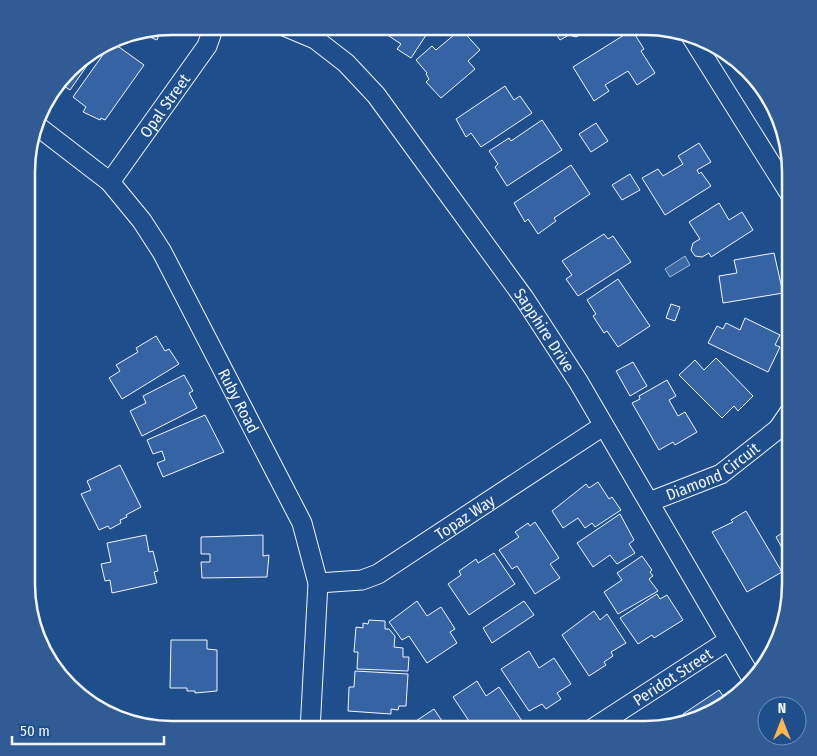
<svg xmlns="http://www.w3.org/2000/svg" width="817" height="756" font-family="'Fira Sans Condensed',sans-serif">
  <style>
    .water { fill: #3b69a3; stroke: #a8bbd7 }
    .building { fill: #3563a3; stroke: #f2f6ff }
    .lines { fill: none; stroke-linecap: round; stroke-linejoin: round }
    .street-casing { stroke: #f2f6ff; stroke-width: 21 }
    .street { stroke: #1f4e8c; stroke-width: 19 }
    .labels { text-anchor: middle; stroke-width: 4; stroke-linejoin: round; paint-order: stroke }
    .street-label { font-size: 16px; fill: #f2f6ff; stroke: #1f4e8c }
    .rim { fill: none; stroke: #f2f6ff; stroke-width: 2.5 }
  </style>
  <rect width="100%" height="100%" fill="#1f4e8c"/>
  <!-- water -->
  <polygon class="water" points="685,256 690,265 670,277 665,269"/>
  <!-- building -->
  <g class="building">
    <polygon points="386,26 432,26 411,58 397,49 401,44 383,32"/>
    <polygon points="551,27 583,27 584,28 583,33 576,37 569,35 560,40"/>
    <polygon points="162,28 157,40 137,32"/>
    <polygon points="461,29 480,50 468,61 475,69 441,98 426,82 429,79 426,74 427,73 416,60 432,46 436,50"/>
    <polygon points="632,30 644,49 641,51 655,73 637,85 628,71 605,85 609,91 594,101 573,67"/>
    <polygon points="112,42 144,65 105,120 101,118 100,120 83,112 86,107 73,97"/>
    <polygon points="98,50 70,90 61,84 59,88 57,86 76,62"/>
    <polygon points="505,86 514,100 520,96 532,113 481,147 471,133 466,137 456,119"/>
    <polygon points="542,120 562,150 507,186 495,167 498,164 489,151 509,138 511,141"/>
    <polygon points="596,123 608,141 591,152 579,134"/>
    <polygon points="699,143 711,162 697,170 699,174 701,172 711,186 665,215 642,178 658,169 663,176 683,164 678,156"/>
    <polygon points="571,165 590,194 554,218 556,221 538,234 528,219 525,222 514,203"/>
    <polygon points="630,174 640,190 622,200 612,185"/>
    <polygon points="719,203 729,220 742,212 753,230 711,257 709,253 702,257 695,256 691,250 693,243 700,239 689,222"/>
    <polygon points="604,234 608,239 613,236 631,262 578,296 566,279 572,275 562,261"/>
    <polygon points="774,253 783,293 723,303 719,276 737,273 734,260"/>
    <polygon points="618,279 650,326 618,347 607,331 604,333 593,316 596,314 587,300"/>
    <polygon points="671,304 680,307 675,321 666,318"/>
    <polygon points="745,318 780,335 775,345 780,347 768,372 708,343 717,326 723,329 726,323 740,330"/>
    <polygon points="156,336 165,351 169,349 179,364 122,399 109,378 120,371 116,365 138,352 136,348"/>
    <polygon points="716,358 753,396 738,411 734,406 722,418 679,375 695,360 704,370"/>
    <polygon points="633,362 647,386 630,396 616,371"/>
    <polygon points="184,375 193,391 189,393 197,408 142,436 130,411 146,403 143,396"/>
    <polygon points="667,380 676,396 669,400 678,416 685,412 697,432 675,445 673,442 659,450 632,403 640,399 639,396"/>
    <polygon points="205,415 224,452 163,477 157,463 165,460 162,451 153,454 147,440"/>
    <polygon points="120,465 141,507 126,515 127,517 120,520 121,523 110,529 108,526 99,530 81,494 91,490 87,481"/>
    <polygon points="598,482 609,499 612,497 621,510 595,527 592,523 585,528 578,518 563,528 552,511 586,484 589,488"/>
    <polygon points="746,511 782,572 747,592 712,532 733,522 731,520"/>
    <polygon points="620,514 634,540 629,544 635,553 617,564 610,555 593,567 577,543"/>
    <polygon points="535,522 559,558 550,564 560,578 535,594 517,566 512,569 499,550 519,537 515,532 528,523 530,526"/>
    <polygon points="791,527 791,564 776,537"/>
    <polygon points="146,535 149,552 153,551 158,571 154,572 157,583 112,593 110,580 105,581 101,564 111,562 107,543"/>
    <polygon points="263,535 263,556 269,555 267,577 202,578 201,562 210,562 210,554 201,554 201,537"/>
    <polygon points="494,553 515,584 469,615 448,584 461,575 459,571 476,559 478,563"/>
    <polygon points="642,556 652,570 650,572 653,576 649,579 658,591 618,614 604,592 622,580 617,573"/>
    <polygon points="657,594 660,599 667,595 683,620 654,638 652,635 638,644 620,618"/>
    <polygon points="417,601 427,616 441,607 455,629 450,632 457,643 427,663 409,636 402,640 389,622"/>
    <polygon points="524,601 534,615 492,643 483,628"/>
    <polygon points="594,611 600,620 607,614 626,643 611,652 613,656 604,662 606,665 589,676 562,635"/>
    <polygon points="369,620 385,621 385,629 389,629 395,636 394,647 403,648 403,657 409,657 408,671 357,669 358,652 354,652 356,627 363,628 363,623 368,624"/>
    <polygon points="171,640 207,640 207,649 217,650 217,691 195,693 195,691 187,691 187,688 170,688"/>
    <polygon points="529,651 539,668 554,658 571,684 557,693 561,699 546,709 542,704 529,711 501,669"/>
    <polygon points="355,671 408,674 406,706 399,706 398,710 391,709 391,714 348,711 349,687 354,687"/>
    <polygon points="477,681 486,696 499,687 522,721 511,730 471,730 468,725 471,724 453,697"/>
    <polygon points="719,690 727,702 700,719 688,722 683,714"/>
    <polygon points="434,709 448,730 413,730 410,725"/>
    <polygon points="353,722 378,724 377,730 353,730"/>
  </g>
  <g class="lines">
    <!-- street casing -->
    <g class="street-casing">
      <g id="street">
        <path id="s1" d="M284,26L315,39L346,63L376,95L524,298L578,381L752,679"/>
        <polyline points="691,36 790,194"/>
        <path id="s2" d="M36,125L110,182L142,221L162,252L302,523L318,583L310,730"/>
        <path id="s3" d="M110,182L207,46L214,26"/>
        <path id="s4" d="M649,502L721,474L778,429L791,410"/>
        <path id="s5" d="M318,583L362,580L378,574L603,426"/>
        <path id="s6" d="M592,729L729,640"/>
      </g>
    </g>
    <!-- street -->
    <use href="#street" class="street"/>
  </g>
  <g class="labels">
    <!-- street labels -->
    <g class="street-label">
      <text dy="6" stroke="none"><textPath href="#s3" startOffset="94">Opal Street</textPath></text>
      <text dy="6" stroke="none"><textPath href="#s1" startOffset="406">Sapphire Drive</textPath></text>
      <text dy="6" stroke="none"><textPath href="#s2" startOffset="348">Ruby Road</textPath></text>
      <text dy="6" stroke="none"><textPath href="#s4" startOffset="71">Diamond Circuit</textPath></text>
      <text dy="6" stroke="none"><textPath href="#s5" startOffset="165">Topaz Way</textPath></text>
      <text dy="6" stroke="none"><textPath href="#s6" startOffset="96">Peridot Street</textPath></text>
    </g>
  </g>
  <!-- crop -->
  <path d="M0 0H817V756H0ZM172 35H645A137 137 0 0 1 782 172V584A137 137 0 0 1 645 721H172A137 137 0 0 1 35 584V172A137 137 0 0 1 172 35Z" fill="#305b95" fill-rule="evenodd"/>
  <path class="rim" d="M172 35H645A137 137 0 0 1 782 172V584A137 137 0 0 1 645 721H172A137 137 0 0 1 35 584V172A137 137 0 0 1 172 35Z"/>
  <!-- north arrow -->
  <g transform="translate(782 721)"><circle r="24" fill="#1f4e8c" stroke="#7391ba"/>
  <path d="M0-4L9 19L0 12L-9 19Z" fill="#ffb74d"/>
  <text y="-8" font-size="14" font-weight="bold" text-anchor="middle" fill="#f2f6ff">N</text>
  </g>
  <!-- scale -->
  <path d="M12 736v8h152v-8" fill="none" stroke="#f2f6ff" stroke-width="2.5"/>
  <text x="20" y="736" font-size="15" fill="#f2f6ff" stroke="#1f4e8c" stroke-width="4" paint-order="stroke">50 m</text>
</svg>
